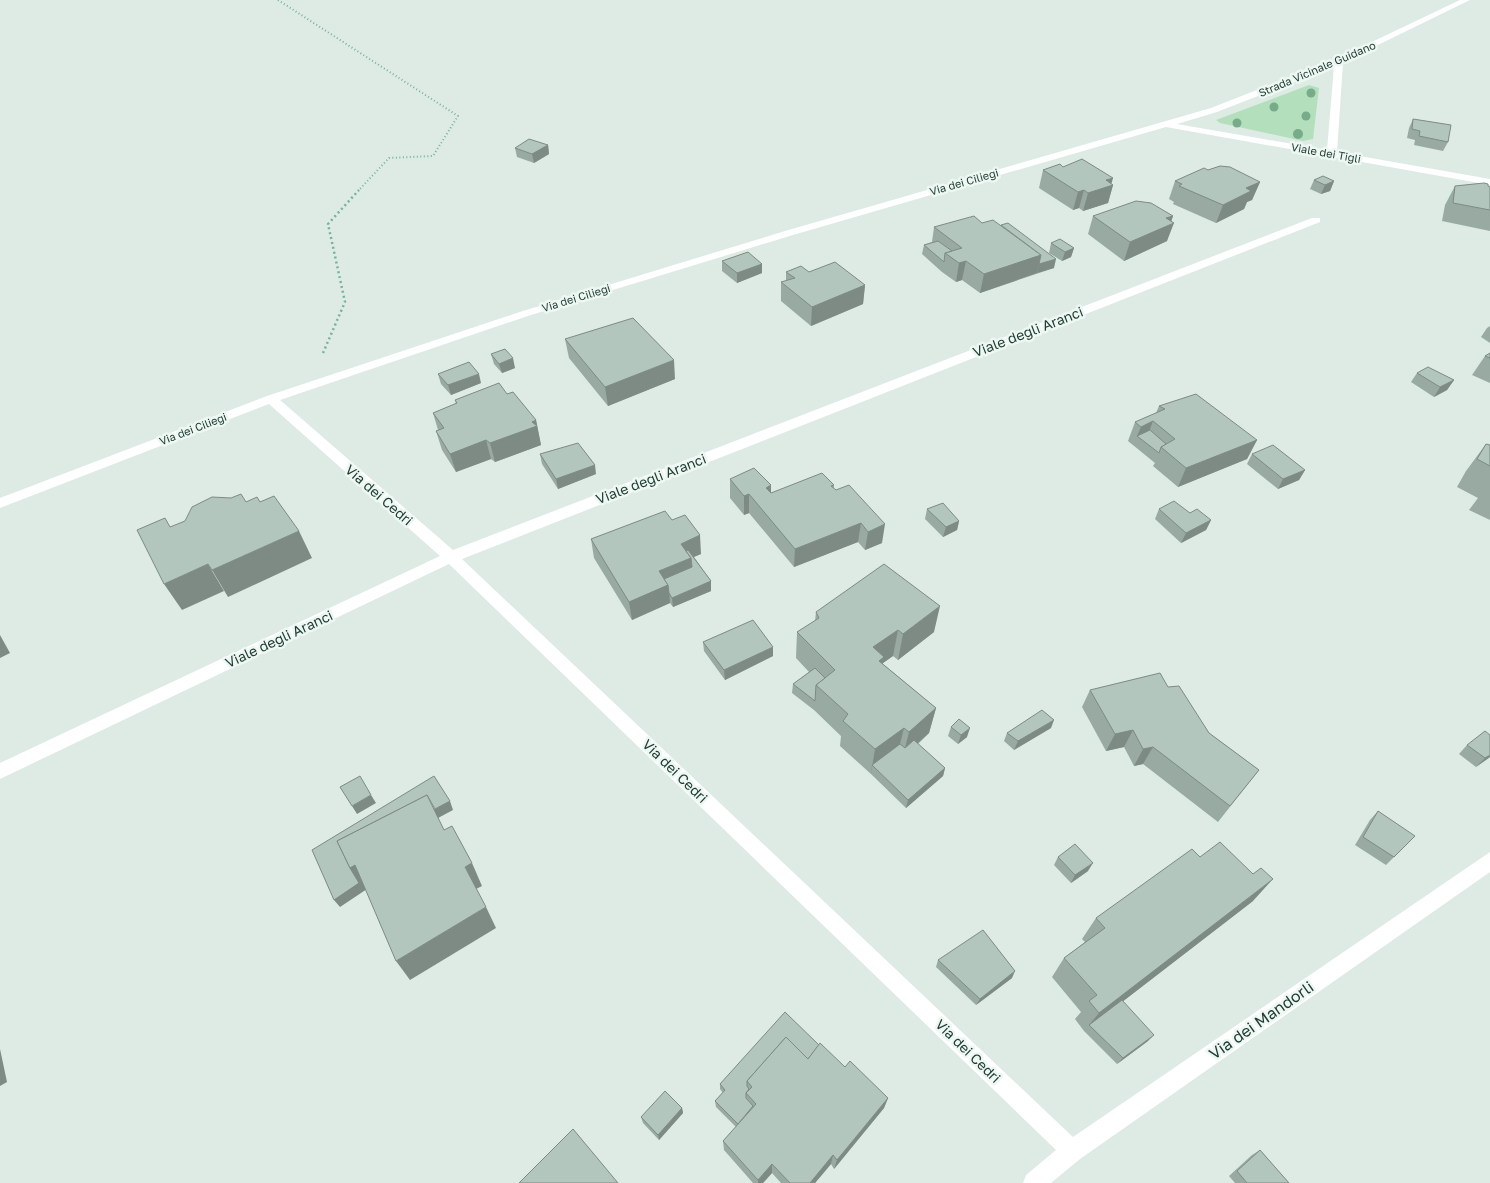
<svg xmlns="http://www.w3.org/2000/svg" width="1490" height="1183" font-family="'Golos Text',sans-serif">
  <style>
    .green { fill: #b3dfbd }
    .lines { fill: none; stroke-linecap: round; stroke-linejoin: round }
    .path-far1 { stroke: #79b29e; stroke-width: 2; stroke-dasharray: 1 2.5; stroke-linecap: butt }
    .path { stroke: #79b29e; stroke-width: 2.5; stroke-dasharray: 2 3; stroke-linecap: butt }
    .street { fill: #fff; fill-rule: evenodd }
    .tree { fill: #77ab8a }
    .wall { fill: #99aaa3 }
    .shaded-wall { fill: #7d8b84 }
    .building { fill: #b2c6bd; stroke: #7d8b84 }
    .labels { text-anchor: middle; stroke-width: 5; stroke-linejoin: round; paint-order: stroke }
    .far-street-label { font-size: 11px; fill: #1d3c32; stroke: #eef7f2 }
    .street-label { font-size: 14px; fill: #1d3c32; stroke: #eef7f2 }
    .near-street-label { font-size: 16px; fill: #1d3c32; stroke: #eef7f2 }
  </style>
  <rect width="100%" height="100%" fill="#ddebe4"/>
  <!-- green -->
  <polygon class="green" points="1309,85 1319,88 1313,139 1303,141 1220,123 1216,120"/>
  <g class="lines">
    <!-- path-far1 -->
    <polyline class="path-far1" points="278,0 458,116 433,156 389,158 358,191"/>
    <!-- path -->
    <polyline class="path" points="323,353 345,302 328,224 359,190"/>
    <!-- street -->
    <path class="street" d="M1460,0H1470L1343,62L1337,152L1490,179V185L1166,127L793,235L531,315L280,400L453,550L1312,218H1320V222L462,559L1073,1137L1490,852V872L1080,1159L1051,1183H1023L1026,1175L1056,1150L449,564L0,779V763L440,556L269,404L0,508V498L267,396L523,311L785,231L1211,108L1336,59ZM1334,66L1327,150L1177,124L1217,112Z"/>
  </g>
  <!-- trees -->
  <g class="tree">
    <circle cx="1311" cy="93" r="4.5"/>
    <circle cx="1274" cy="107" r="4.5"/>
    <circle cx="1306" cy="116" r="4.5"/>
    <circle cx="1237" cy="123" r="4.5"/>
    <circle cx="1298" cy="134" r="5"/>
  </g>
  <!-- wall -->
  <g class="wall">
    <polygon points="1413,119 1448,142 1443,151 1414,145 1415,140 1407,138 1409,128"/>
    <polygon points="548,145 549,154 534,163 517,157 515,148"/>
    <polygon points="1063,167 1113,185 1108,203 1083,211 1079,208 1073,210 1039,188 1043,170"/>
    <polygon points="1314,180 1334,181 1330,191 1321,194 1310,189"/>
    <polygon points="1175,181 1260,182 1252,200 1247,202 1244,209 1216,223 1173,204 1174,202 1169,199"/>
    <polygon points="1455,186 1490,187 1490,231 1442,221 1445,205"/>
    <polygon points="1093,216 1173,216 1171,221 1167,241 1124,261 1088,234"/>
    <polygon points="982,223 1054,268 980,293 962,280 956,282 942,272 922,254 924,245 932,242 934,227"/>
    <polygon points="1051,243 1074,248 1071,257 1062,261 1049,253"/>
    <polygon points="722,261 762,264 762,273 737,283 722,271"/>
    <polygon points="786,272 809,272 865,285 863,304 811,326 781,301 781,282 786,281"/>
    <polygon points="1490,326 1490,343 1481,337 1487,328"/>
    <polygon points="565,339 675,379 608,406 569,358"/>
    <polygon points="1490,353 1490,383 1472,375 1485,356"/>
    <polygon points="491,354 515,368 502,373 494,364"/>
    <polygon points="1417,373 1454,380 1447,390 1434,397 1411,382"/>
    <polygon points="438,374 481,383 451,395 441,384"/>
    <polygon points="507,394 536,420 541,445 495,462 491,459 456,472 442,450 436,431 438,430 433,413 456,404 455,400"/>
    <polygon points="1159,406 1257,440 1247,459 1178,487 1153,466 1155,463 1128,441 1135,422 1156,413"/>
    <polygon points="1486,444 1490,445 1490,520 1469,510 1478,498 1457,487 1466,471"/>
    <polygon points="540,454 596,474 558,489 542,464"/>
    <polygon points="1252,454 1305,470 1299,480 1278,489 1247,464"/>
    <polygon points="730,479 771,485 771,493 834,485 834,489 882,543 865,550 858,542 794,567 749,513 744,515 730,498"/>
    <polygon points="927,509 959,521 957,530 943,537 925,519"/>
    <polygon points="1159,509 1190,513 1211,520 1206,530 1181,543 1155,519"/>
    <polygon points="672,520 701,554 694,557 711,581 711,591 673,607 670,603 632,620 594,558 591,539"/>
    <polygon points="816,612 934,632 898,660 893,656 883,663 883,664 936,708 929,733 918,744 945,768 943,776 906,808 871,774 840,746 841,736 814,710 792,693 793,684 809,672 796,658 797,632 815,621"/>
    <polygon points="703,642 773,656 725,680 704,651"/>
    <polygon points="1168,687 1209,733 1259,770 1218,822 1143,764 1134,766 1124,747 1106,751 1082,707 1090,690"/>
    <polygon points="951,727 967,737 958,744 948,736"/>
    <polygon points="1051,728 1014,750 1004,741 1007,733"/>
    <polygon points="1467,745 1490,757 1476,767 1459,754"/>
    <polygon points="1378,811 1394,857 1386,865 1355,845 1370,820"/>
    <polygon points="1058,857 1088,871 1071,883 1054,865"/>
    <polygon points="1200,857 1253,901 1123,1001 1148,1041 1117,1064 1084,1031 1075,1019 1081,1012 1052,977 1064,958 1085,942 1082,939 1096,918"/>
    <polygon points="938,960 1012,978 976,1005 936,967"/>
    <polygon points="819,1045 845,1067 888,1098 884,1108 834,1169 831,1164 815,1183 781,1183 772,1173 763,1183 753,1183 724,1150 723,1141 736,1127 716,1107 715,1101 723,1093 720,1089 720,1084"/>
    <polygon points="682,1108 683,1113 659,1140 643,1123 641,1117"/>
    <polygon points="1260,1150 1289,1183 1235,1183 1229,1176 1252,1155"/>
  </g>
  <!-- shaded-wall -->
  <g class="shaded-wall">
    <polygon points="548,145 549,154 534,163 532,154"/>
    <polygon points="1113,178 1111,185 1113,185 1108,203 1083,211 1088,193 1106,180"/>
    <polygon points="1334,181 1330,191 1321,194 1325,185"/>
    <polygon points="1260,182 1252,200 1247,202 1244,209 1216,223 1223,205 1246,188"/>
    <polygon points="1084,190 1079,208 1073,210 1078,192"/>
    <polygon points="1173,216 1170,225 1174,223 1167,241 1124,261 1130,242 1166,218"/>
    <polygon points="1074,248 1071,257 1062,261 1065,252"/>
    <polygon points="1041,255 1037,273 980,293 984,274"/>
    <polygon points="1056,259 1054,268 1037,273 1039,264"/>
    <polygon points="966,261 962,280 956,282 959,263"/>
    <polygon points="762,264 762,273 737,283 737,273"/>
    <polygon points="865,285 863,304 811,326 812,307"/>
    <polygon points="513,358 515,368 502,373 499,364"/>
    <polygon points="674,360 675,379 608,406 605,387"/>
    <polygon points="479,374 481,383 451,395 448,385"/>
    <polygon points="1454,380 1447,390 1434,397 1440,387"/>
    <polygon points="536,420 541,445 495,462 490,443"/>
    <polygon points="1153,421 1146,440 1137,436 1141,427"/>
    <polygon points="486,440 491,459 456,472 450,454"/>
    <polygon points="1257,440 1247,459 1178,487 1186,468"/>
    <polygon points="595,465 596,474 558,489 556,479"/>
    <polygon points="1305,470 1299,480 1278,489 1283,479"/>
    <polygon points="771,485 771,504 766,488"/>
    <polygon points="749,494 749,513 744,515 744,496"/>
    <polygon points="1211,520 1206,530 1181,543 1186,533"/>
    <polygon points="959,521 957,530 943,537 946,527"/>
    <polygon points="861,523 858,542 794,567 795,549"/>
    <polygon points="885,524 882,543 865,550 868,532"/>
    <polygon points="299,531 312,558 228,597 212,570"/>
    <polygon points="700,535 701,554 691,558 693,576 669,587 670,603 632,620 629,602 659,571 681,544"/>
    <polygon points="208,564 224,591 182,610 164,584"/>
    <polygon points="711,581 711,591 673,607 672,598"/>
    <polygon points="940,606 934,632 898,660 903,634"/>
    <polygon points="898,630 893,656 883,663 880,683 873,647"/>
    <polygon points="0,635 10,653 0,658"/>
    <polygon points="773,647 773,656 725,680 724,670"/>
    <polygon points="936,708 929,733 903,756 909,732"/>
    <polygon points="1054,720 1051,728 1014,750 1018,741"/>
    <polygon points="904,728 898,752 872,765 871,774 875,749"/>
    <polygon points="970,728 967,737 958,744 961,735"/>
    <polygon points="1133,730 1124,747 1106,751 1115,734"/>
    <polygon points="1153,747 1143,764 1134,766 1143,749"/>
    <polygon points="1490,755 1490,757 1476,767 1485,758"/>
    <polygon points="945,768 943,776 906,808 908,800"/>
    <polygon points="371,795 376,803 357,814 352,806"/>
    <polygon points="450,801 453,810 352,864 355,865 370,887 340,907 334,900 350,868 347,856"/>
    <polygon points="472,863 482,886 476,889 465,867"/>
    <polygon points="1093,863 1088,871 1071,883 1075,875"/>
    <polygon points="1273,879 1253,901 1091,1026 1089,1025 1099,1013"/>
    <polygon points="486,907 496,928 410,980 396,961"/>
    <polygon points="1015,971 1012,978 976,1005 980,999"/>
    <polygon points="1154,1035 1148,1041 1117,1064 1123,1058"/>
    <polygon points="0,1049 7,1082 0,1086"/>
    <polygon points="888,1098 884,1108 834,1169 837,1160"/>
    <polygon points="682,1108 683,1113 659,1140 658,1135"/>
    <polygon points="833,1155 831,1164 815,1183 810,1183"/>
    <polygon points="772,1164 772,1173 763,1183 758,1183 758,1180"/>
  </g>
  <!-- building -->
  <g class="building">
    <polygon points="1413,119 1451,125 1448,142 1419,136 1420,131 1412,129"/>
    <polygon points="529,139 548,145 532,154 515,148"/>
    <polygon points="1082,159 1113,178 1106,180 1113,185 1088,193 1084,190 1078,192 1043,170 1060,164 1063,167"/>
    <polygon points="1220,166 1230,167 1260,182 1246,188 1251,191 1223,205 1179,186 1182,184 1175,181 1204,168 1208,170"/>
    <polygon points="1323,176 1334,181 1325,185 1314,180"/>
    <polygon points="1484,183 1488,184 1488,186 1490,187 1490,210 1453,203 1455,186"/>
    <polygon points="1136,201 1151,203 1173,216 1166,218 1174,223 1130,242 1093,216"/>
    <polygon points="974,216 982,223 993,220 1041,255 984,274 966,261 959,263 945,253 962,248 934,227"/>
    <polygon points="1008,223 1056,259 1039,264 1041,255 1001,225"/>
    <polygon points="1060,239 1074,248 1065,252 1051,243"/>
    <polygon points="938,241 952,251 945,253 944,262 924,245"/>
    <polygon points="748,252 762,264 737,273 722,261"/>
    <polygon points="835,262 865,285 812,307 781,282 795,278 786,272 801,266 809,272"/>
    <polygon points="633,318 674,360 605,387 565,339"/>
    <polygon points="505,349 513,358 499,364 491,354"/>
    <polygon points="1490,353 1490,358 1485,356"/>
    <polygon points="469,362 479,374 448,385 438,374"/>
    <polygon points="1428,367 1454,380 1440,387 1417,373"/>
    <polygon points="499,383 507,394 513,392 536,420 532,422 537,426 490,443 486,440 450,454 436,431 444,428 433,413 457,403 455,400"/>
    <polygon points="1196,394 1257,440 1186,468 1161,447 1175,439 1153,421 1141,427 1135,422 1165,409 1159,406"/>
    <polygon points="1150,430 1166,444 1161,447 1159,453 1137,436"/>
    <polygon points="578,443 595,465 556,479 540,454"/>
    <polygon points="1486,444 1490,445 1490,466 1477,459"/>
    <polygon points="1273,445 1305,470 1283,479 1252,454"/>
    <polygon points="754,468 771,485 766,488 771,493 822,473 834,485 831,486 836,490 849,485 885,524 868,532 861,523 795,549 749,494 744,496 730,479"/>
    <polygon points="241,494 246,502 257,497 260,502 274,496 299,531 212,570 208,564 164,584 137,530 165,518 170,527 185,521 192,507 212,497 231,498"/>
    <polygon points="1174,501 1190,513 1197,509 1211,520 1186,533 1159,509"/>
    <polygon points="943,503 959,521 946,527 927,509"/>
    <polygon points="665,511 672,520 685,515 700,535 681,544 691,558 659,571 668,585 629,602 591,539"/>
    <polygon points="688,550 711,581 672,598 669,593 668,585 664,579 692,567 691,558 686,551"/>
    <polygon points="884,564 940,606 903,634 898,630 873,647 884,657 879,661 936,708 909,732 904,728 875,749 843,721 848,714 816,685 835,670 797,632 819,618 816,612"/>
    <polygon points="753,620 773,647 724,670 703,642"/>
    <polygon points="815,668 825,678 816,685 815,701 793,684"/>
    <polygon points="1160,673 1168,687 1179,686 1209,733 1259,770 1230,806 1153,747 1143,749 1133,730 1115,734 1090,690"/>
    <polygon points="1042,710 1054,720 1018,741 1007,733"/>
    <polygon points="959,719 970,728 961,735 951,727"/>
    <polygon points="1485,731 1490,735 1490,755 1485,758 1467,745"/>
    <polygon points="914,740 945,768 908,800 872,765 900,744 905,748"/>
    <polygon points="360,776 371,795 352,806 340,787"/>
    <polygon points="434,776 450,801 435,809 427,795 337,841 350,868 359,883 334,900 312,850"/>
    <polygon points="427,795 444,830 452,826 472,863 465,867 486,907 396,961 355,865 350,868 337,841"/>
    <polygon points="1378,811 1415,836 1394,857 1363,837"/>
    <polygon points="1220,842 1253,874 1261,868 1273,879 1099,1013 1089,1001 1097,995 1064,958 1105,928 1096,918 1192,849 1200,857"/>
    <polygon points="1075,844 1093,863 1075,875 1058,857"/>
    <polygon points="983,930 1015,971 980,999 938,960"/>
    <polygon points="1122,1000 1154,1035 1123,1058 1089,1025"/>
    <polygon points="785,1012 819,1045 808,1059 786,1037 747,1081 747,1086 749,1089 746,1093 746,1098 753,1106 738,1124 715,1101 725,1090 720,1084"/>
    <polygon points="786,1037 808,1059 820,1043 845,1067 850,1061 888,1098 837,1160 833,1155 810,1183 790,1183 772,1164 758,1180 723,1141 756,1104 746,1093 752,1087 747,1081"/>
    <polygon points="665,1091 682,1108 658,1135 641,1117"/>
    <polygon points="573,1129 618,1183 519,1183"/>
    <polygon points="1260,1150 1289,1183 1247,1183 1237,1171"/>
  </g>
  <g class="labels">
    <!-- far-street labels -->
    <g class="far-street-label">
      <text transform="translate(1317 69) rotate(-23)" y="4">Strada Vicinale Guidano</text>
      <text transform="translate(1326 153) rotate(10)" y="4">Viale dei Tigli</text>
      <text transform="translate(964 182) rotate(-16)" y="4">Via dei Ciliegi</text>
      <text transform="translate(576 298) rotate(-17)" y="4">Via dei Ciliegi</text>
      <text transform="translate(193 429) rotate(-21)" y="4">Via dei Ciliegi</text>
    </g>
    <!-- street labels -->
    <g class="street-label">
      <text transform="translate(1028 332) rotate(-21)" y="5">Viale degli Aranci</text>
      <text transform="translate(651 479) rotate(-21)" y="5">Viale degli Aranci</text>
      <text transform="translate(379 495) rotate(41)" y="5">Via dei Cedri</text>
      <text transform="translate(279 639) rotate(-25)" y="5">Viale degli Aranci</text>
      <text transform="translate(675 771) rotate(44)" y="5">Via dei Cedri</text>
      <text transform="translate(968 1051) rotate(44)" y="5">Via dei Cedri</text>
    </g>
    <!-- near-street labels -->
    <g class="near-street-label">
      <text transform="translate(1261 1020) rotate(-35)" y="6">Via dei Mandorli</text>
    </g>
  </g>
</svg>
